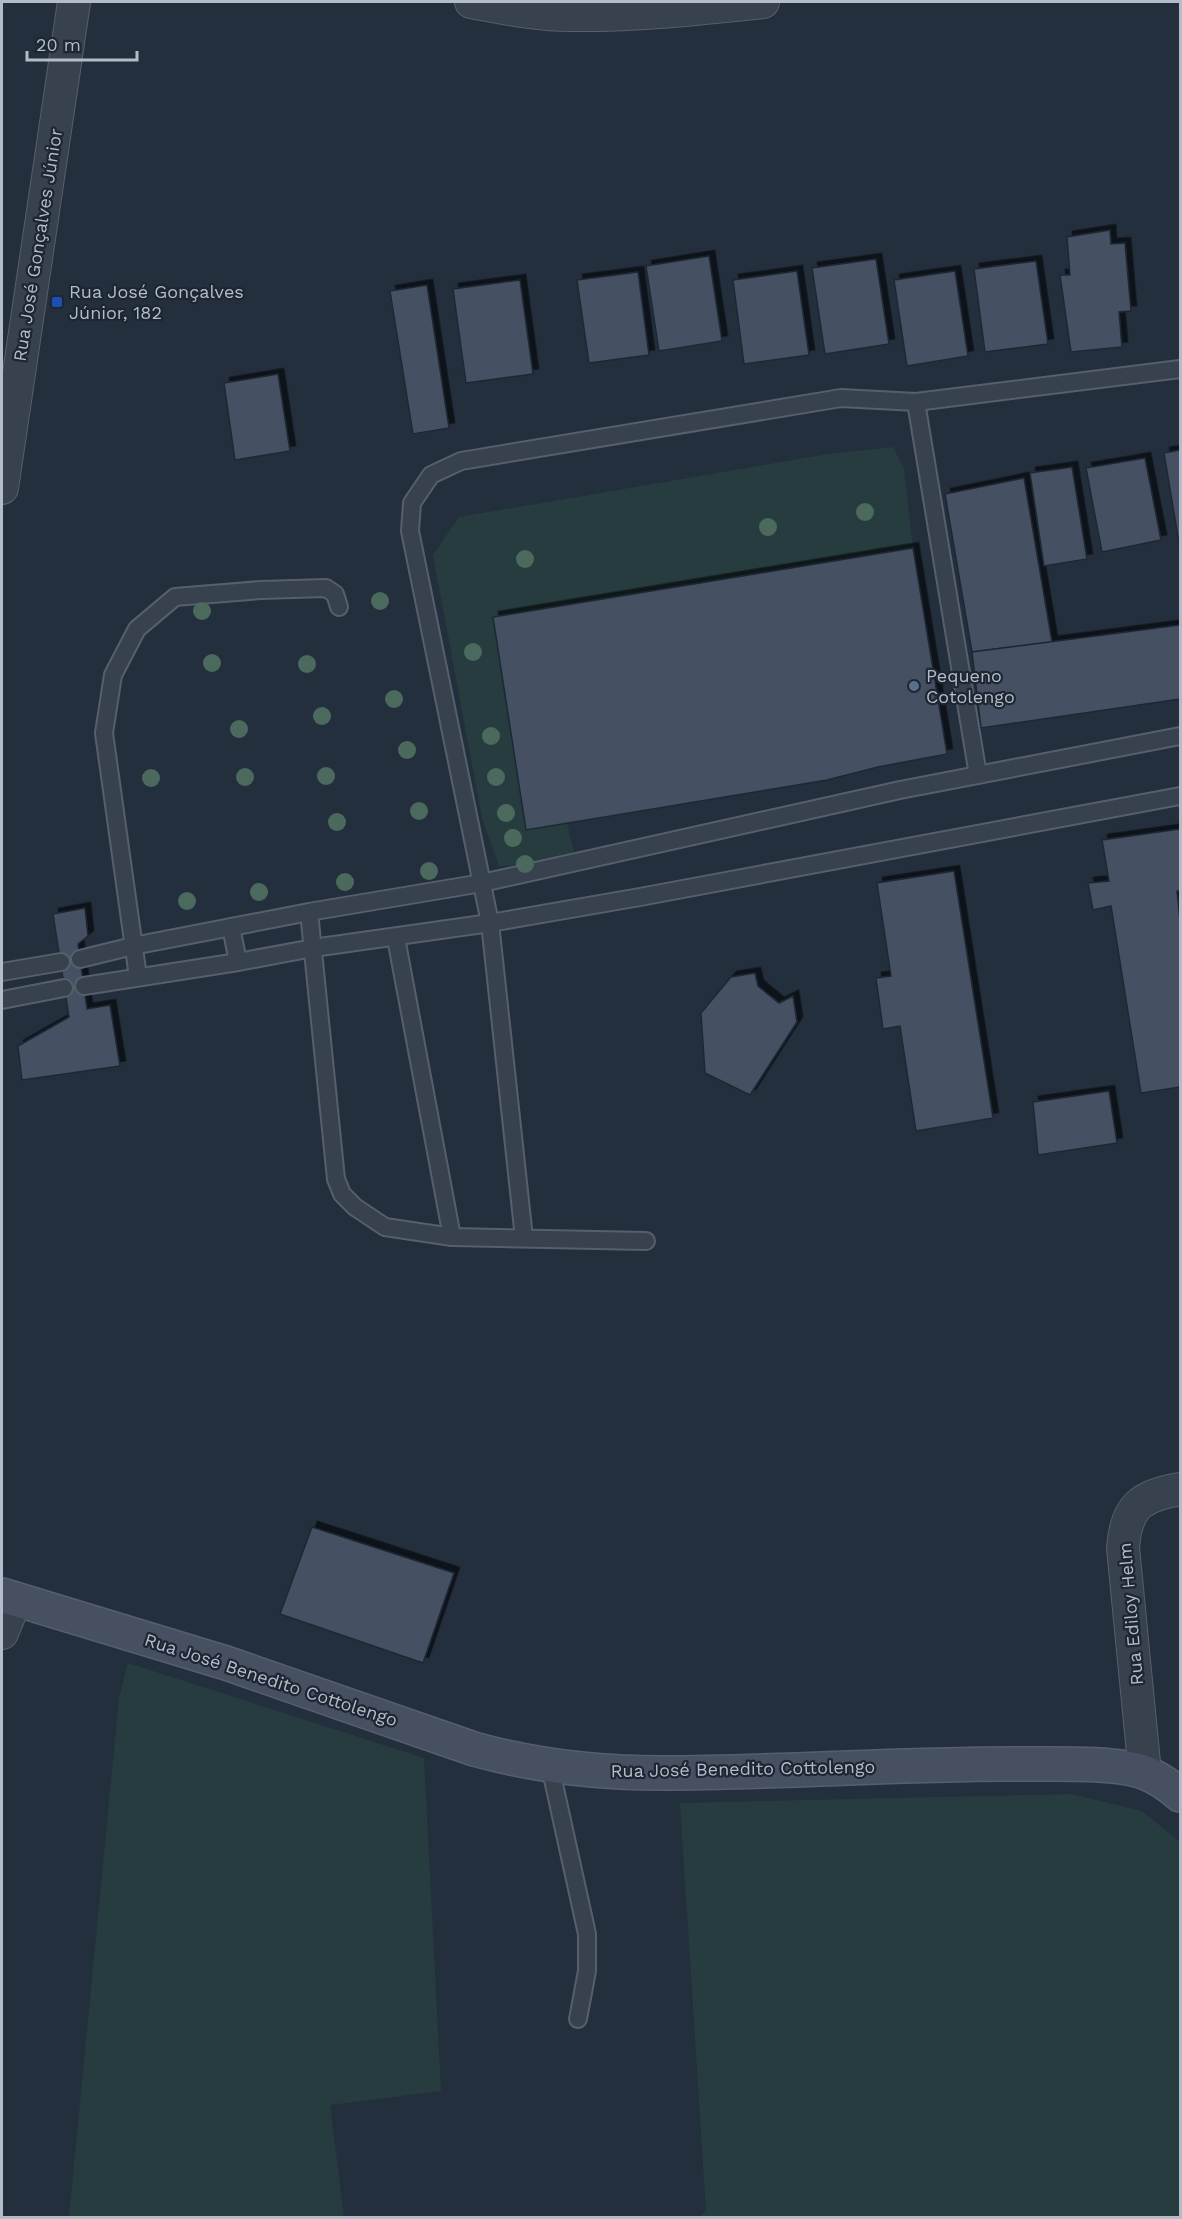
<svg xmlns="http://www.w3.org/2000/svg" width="1182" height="2219" font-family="'Work Sans',sans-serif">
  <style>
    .green { fill: #263c3f }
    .building { fill: #455162; stroke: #1f2835; stroke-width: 1.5; filter: url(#shadow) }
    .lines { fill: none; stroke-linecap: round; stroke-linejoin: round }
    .lane-casing { stroke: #565f6c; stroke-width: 20 }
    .street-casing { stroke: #565f6c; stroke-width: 34 }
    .secondary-casing { stroke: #565f6c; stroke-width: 36 }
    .lane { stroke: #38414e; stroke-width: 16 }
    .street { stroke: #38414e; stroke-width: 32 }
    .secondary { stroke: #465061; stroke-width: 33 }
    .tree { fill: #4b6a5d }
    .transit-dot { fill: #1a4fb4; stroke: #1d2633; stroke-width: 2 }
    .service-dot { fill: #5c6f8a; stroke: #1d2633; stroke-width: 2 }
    .labels { text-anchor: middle; stroke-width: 4.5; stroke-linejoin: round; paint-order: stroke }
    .street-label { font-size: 18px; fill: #b4bcc9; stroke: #1d2633 }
    .poi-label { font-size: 18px; fill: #b4bcc9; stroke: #1d2633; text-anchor: start }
  </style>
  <defs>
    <filter id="shadow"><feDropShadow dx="5.5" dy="-5.5" stdDeviation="0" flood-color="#0009"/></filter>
  </defs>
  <rect width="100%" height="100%" fill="#242f3e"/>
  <!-- green -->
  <g class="green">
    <path d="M893,447L904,469L913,548L493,617L526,830L567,823L574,852C550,861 525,865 499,866L482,818L433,555L459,517L828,454Z"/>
    <polygon points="128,1663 424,1758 441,2091 330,2105 344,2217 69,2217 119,1698"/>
    <polygon points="1071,1794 1142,1811 1180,1842 1180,2217 699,2217 706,2211 680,1803"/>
  </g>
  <!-- building -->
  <g class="building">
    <polygon points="1110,230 1111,244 1125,243 1131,311 1119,312 1122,347 1071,352 1060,275 1070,275 1067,237"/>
    <polygon points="709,256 722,341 659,351 646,266"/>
    <polygon points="876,259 889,344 825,354 812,268"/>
    <polygon points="1036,261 1048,344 985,352 974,269"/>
    <polygon points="797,271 809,355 744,364 733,280"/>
    <polygon points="955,271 968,356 907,366 894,280"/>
    <polygon points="638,272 649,355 589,363 577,280"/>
    <polygon points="520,280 533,374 466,383 453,289"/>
    <polygon points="427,285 449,428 413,434 390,291"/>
    <polygon points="278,374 290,451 235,460 224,383"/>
    <polygon points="1180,450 1180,549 1164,453"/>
    <polygon points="1145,458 1161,540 1102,552 1086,468"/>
    <polygon points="1072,467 1087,559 1044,566 1030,473"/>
    <polygon points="1024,478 1052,642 972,652 945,494"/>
    <polygon points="913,548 947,754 878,767 827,780 526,830 493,617"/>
    <polygon points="1180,625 1180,699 981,728 972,652"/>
    <polygon points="1180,829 1180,891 1177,891 1180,921 1180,1087 1141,1093 1111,906 1093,910 1088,883 1109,881 1102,840"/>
    <polygon points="954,871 993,1118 916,1131 900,1026 883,1029 876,978 891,976 877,883"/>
    <polygon points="85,908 88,936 78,944 87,1009 110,1005 120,1066 22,1080 18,1046 69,1017 53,914"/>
    <polygon points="755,973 758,986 779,1003 793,996 797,1022 750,1095 705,1073 701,1013 731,977"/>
    <polygon points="1109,1091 1117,1143 1038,1155 1033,1102"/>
    <polygon points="312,1527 454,1573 423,1663 280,1614"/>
  </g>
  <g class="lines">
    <!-- lane casing -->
    <g class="lane-casing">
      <g id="lane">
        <polyline points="916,402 978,775"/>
        <polyline points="309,912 336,1179 342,1194 355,1207 385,1227 452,1237 646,1241"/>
        <polyline points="231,927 238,962"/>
        <polyline points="396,938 452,1237"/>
        <polyline points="80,959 133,946 309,912 482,883 900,790 1180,736"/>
        <polyline points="2,972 61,962"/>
        <polyline points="138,977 104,733 113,675 137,629 175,597 261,590 326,588 335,594 339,607"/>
        <polyline points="84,986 238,962 313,948 490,923 640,897 1180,796"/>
        <polyline points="2,1000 64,988"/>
        <polyline points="524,1238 490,923 410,531 412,503 431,475 461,461 841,398 916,402 1180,369"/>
        <polyline points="550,1766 587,1934 587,1971 578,2019"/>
      </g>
    </g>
    <!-- street casing -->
    <g class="street-casing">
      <g id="street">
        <path d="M471,2C504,8 537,15 571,15C635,16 699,9 763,2"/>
        <polyline points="2,488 74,2"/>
        <polyline points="2,1633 16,1599"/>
        <path d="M1145,1773L1123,1548C1126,1507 1140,1496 1180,1489"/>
      </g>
    </g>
    <!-- secondary casing -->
    <g class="secondary-casing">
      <path id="secondary" d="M2,1595L226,1663L474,1749C535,1766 598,1773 662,1773C783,1773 904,1763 1025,1764C1055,1764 1119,1762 1146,1773C1158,1778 1171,1787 1180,1795"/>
    </g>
    <!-- lane -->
    <use href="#lane" class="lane"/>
    <!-- street -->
    <use href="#street" class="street"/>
    <!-- secondary -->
    <use href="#secondary" class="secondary"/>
  </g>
  <!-- trees -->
  <g class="tree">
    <circle cx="865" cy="512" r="9"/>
    <circle cx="768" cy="527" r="9"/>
    <circle cx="525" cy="559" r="9"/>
    <circle cx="380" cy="601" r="9"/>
    <circle cx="202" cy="611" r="9"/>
    <circle cx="473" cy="652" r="9"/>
    <circle cx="212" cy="663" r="9"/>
    <circle cx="307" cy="664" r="9"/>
    <circle cx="394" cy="699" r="9"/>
    <circle cx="322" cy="716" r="9"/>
    <circle cx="239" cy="729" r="9"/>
    <circle cx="491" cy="736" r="9"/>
    <circle cx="407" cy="750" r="9"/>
    <circle cx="326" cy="776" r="9"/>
    <circle cx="245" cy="777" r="9"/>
    <circle cx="496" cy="777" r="9"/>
    <circle cx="151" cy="778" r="9"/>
    <circle cx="419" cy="811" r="9"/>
    <circle cx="506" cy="813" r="9"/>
    <circle cx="337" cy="822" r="9"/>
    <circle cx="513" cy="838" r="9"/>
    <circle cx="525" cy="864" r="9"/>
    <circle cx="429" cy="871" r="9"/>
    <circle cx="345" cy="882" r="9"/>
    <circle cx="259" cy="892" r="9"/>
    <circle cx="187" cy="901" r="9"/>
  </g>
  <!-- markers -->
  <rect class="transit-dot" x="51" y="296" width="12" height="12" rx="3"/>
  <circle class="service-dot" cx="914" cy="686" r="6"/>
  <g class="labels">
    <!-- street labels -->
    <g class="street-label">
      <text transform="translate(38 245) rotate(-81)" y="6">Rua José Gonçalves Júnior</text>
      <text transform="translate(1131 1614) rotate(-95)" y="6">Rua Ediloy Helm</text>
      <text transform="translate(271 1680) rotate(18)" y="6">Rua José Benedito Cottolengo</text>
      <text transform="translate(743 1769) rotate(-1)" y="6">Rua José Benedito Cottolengo</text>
    </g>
    <!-- poi labels -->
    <g class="poi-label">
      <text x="69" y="298">Rua José Gonçalves<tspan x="69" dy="21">Júnior, 182</tspan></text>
      <text x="926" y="682">Pequeno<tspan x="926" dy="21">Cotolengo</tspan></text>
    </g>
  </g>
  <!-- border -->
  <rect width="1182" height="2219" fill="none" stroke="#b4bcc9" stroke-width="6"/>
  <!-- scale -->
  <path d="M27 51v9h110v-9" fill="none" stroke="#b4bcc9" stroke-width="3"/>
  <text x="36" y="51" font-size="18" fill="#b4bcc9" stroke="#1d2633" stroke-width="4.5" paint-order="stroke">20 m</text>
</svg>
